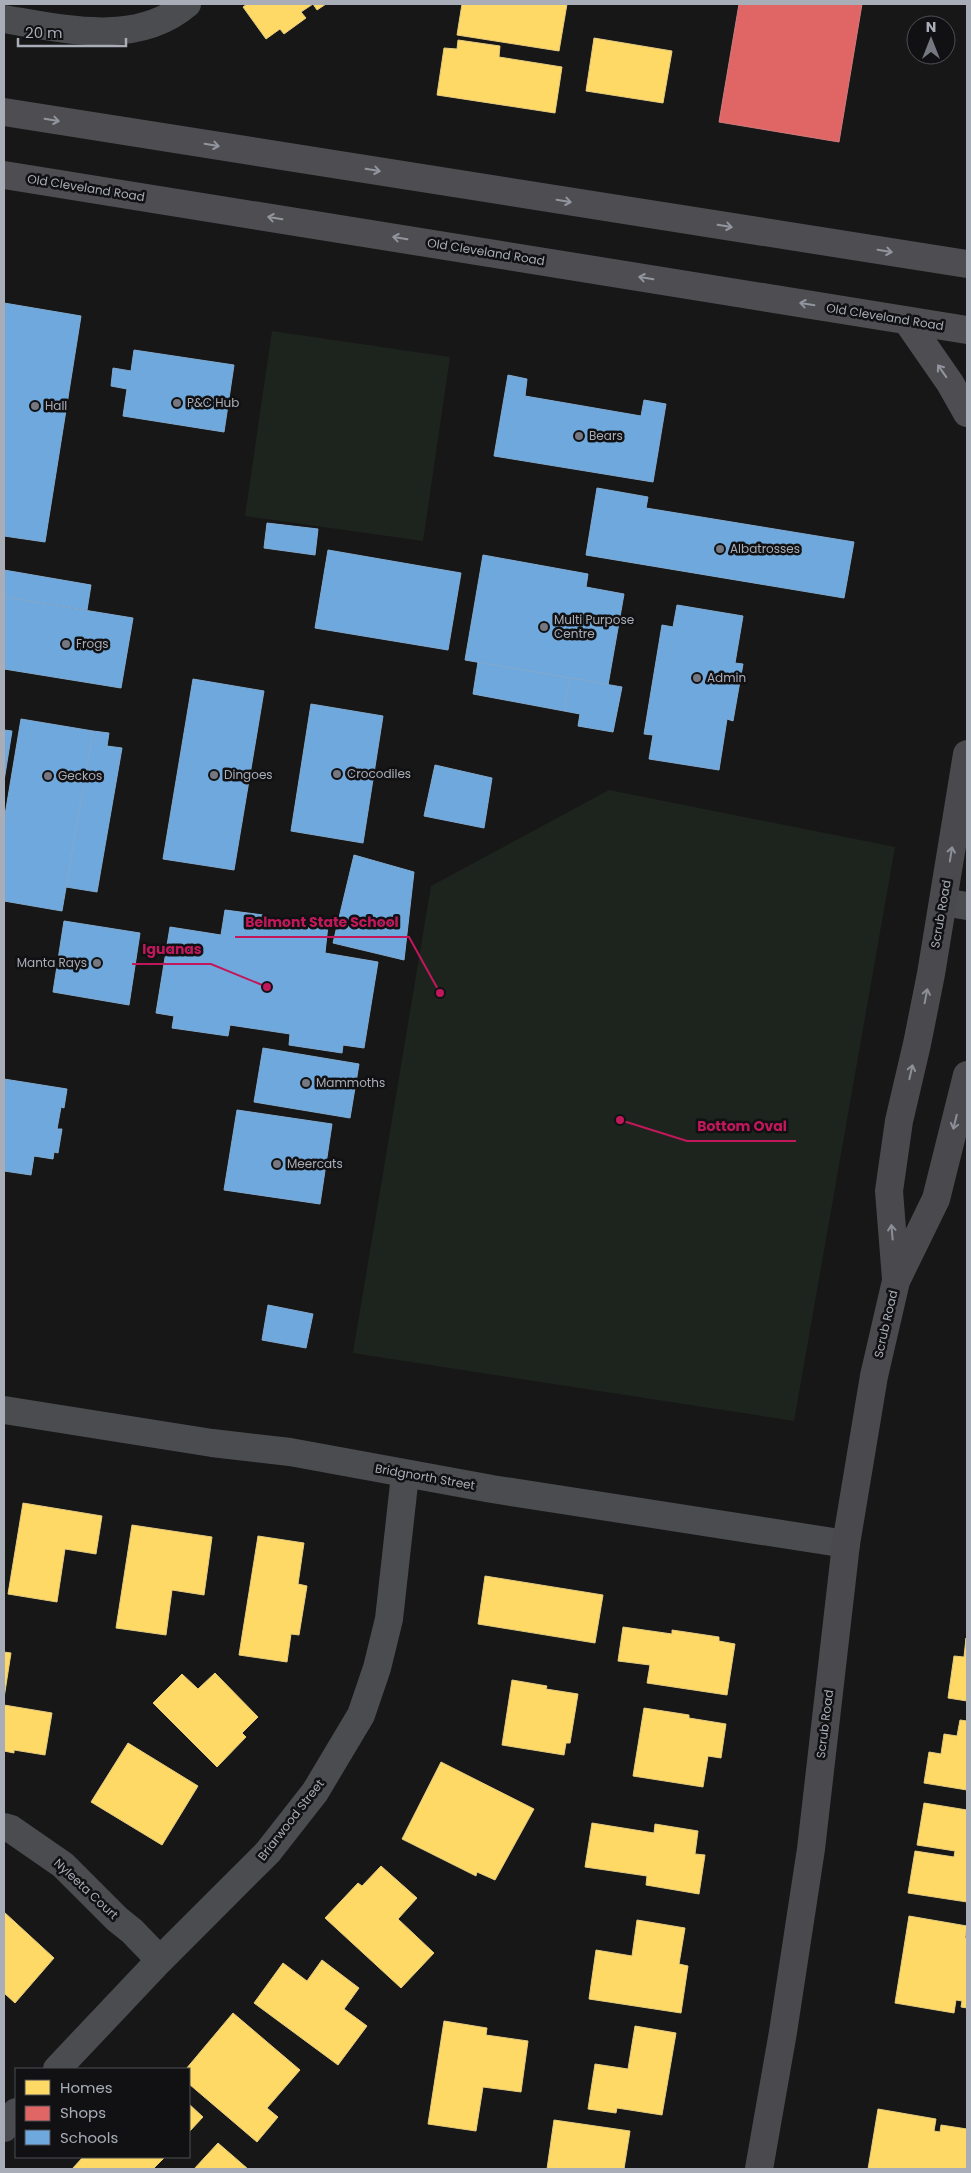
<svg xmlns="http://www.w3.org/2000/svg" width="971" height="2173" font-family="Poppins,sans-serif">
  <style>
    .green { fill: #1d241e }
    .homes { fill: #ffd966; stroke: #e5cc7f }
    .shops { fill: #e06666; stroke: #cf7b7f }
    .schools { fill: #6fa8dc; stroke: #80aad1 }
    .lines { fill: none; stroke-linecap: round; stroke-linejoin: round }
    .minor { stroke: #4b4c50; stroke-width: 28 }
    .tertiary { stroke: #4b4c50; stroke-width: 28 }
    .secondary { stroke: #4a4a4e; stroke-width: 28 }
    .trunk { stroke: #4e4e52; stroke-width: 28 }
    .oneway { stroke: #92959e }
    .oneway2 { stroke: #8c8f98 }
    .poi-dot { fill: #757880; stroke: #111113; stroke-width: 2 }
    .labels { text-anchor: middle; stroke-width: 5; stroke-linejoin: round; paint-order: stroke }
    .street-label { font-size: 12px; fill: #a8adb8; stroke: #111113 }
    .poi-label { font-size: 12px; fill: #a8adb8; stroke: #111113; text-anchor: start }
    .leader { fill: none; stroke: #c2185b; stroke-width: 2 }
    .callout-dot { fill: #c2185b; stroke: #111113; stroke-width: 2 }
    .callout-label { font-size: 14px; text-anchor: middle; font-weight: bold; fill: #c2185b; stroke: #111113; stroke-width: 5; stroke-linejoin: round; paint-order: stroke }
  </style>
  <rect width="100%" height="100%" fill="#171717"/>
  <!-- green -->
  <g class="green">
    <polygon points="272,331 450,357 423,541 245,516"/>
    <polygon points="609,790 895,847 794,1421 353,1353 431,886"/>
  </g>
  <!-- homes -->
  <g class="homes">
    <polygon points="247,4 313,4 301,12 306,18 284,34 280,29 266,39 243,7"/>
    <polygon points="313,4 326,4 317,10"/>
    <polygon points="462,4 567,4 559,51 457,35"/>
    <polygon points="594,38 672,51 663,103 586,91"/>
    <polygon points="458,40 500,46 499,57 562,67 555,113 437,95 444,48 457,49"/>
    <polygon points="23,1503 102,1516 96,1554 65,1549 57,1602 8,1594"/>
    <polygon points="132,1525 212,1537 204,1595 172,1590 166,1635 116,1628"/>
    <polygon points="258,1536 304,1543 298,1584 307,1586 299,1635 291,1634 287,1662 239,1655"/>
    <polygon points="485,1576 603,1595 595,1643 478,1624"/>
    <polygon points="623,1627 672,1634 672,1630 719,1637 719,1641 735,1644 727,1695 647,1683 650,1665 618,1661"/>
    <polygon points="966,1638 967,1701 948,1698 954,1656 964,1657"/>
    <polygon points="4,1652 11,1653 4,1698"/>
    <polygon points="215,1673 258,1717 242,1733 246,1737 217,1767 153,1703 182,1674 198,1689"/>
    <polygon points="512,1680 547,1686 546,1689 578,1694 570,1743 566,1743 564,1755 502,1745"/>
    <polygon points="4,1705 52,1713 45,1755 14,1750 14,1753 4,1751"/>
    <polygon points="644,1708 689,1715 689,1718 726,1724 721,1758 708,1756 703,1787 633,1776"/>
    <polygon points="960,1720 967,1721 967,1790 924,1783 929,1752 941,1754 944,1734 957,1736"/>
    <polygon points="128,1743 198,1786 162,1845 91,1802"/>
    <polygon points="441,1762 534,1809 495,1880 477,1872 476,1876 402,1839"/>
    <polygon points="924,1803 967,1810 967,1902 908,1893 915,1851 954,1857 955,1851 917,1845"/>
    <polygon points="592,1823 654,1833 655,1824 698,1831 695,1854 705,1855 699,1894 646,1885 647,1876 585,1867"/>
    <polygon points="381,1866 417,1898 398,1919 434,1953 401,1988 325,1918 358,1883 362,1886"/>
    <polygon points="4,1912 54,1958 15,2003 4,1993"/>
    <polygon points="909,1916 967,1926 965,1938 967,1938 967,2008 961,2007 962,2001 956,2000 954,2013 895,2003"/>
    <polygon points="637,1920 685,1928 679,1964 688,1966 681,2013 589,1999 596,1950 632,1956"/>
    <polygon points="322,1960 359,1988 344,2009 367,2026 338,2065 254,2003 283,1963 307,1981"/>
    <polygon points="233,2013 300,2070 267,2108 278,2117 257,2142 189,2084 189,2069 186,2069"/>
    <polygon points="444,2021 487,2028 486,2035 528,2041 521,2092 483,2087 476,2131 428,2124"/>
    <polygon points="635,2026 676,2033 662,2115 617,2108 616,2113 588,2109 595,2064 628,2069"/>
    <polygon points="189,2104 203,2117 189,2132"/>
    <polygon points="878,2109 936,2119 934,2131 940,2132 941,2125 967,2129 967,2169 868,2169"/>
    <polygon points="554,2120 630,2131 624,2169 547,2169"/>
    <polygon points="218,2143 248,2169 194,2169"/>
    <polygon points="83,2157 165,2157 153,2169 72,2169"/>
  </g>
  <!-- shops -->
  <polygon class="shops" points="739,4 862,4 839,142 719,122"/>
  <!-- schools -->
  <g class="schools">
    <polygon points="4,303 81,316 45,542 4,536"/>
    <polygon points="134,350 234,365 224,432 123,416 127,389 111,386 113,368 131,371"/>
    <polygon points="508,375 527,379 525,396 641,416 644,400 666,404 653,482 494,456"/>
    <polygon points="597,488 648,497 646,508 854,542 844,598 586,555"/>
    <polygon points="267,523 318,529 315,555 264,548"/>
    <polygon points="328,550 461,573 448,650 315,628"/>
    <polygon points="483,555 588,574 586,587 624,594 608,685 465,660"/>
    <polygon points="4,570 91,585 87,610 4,597"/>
    <polygon points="4,597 133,618 121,688 4,669"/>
    <polygon points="677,605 743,616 735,663 743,664 733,721 727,719 719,770 649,759 653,735 644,734 662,625 673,627"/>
    <polygon points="478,662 570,678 564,711 473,694"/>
    <polygon points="570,678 622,687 613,732 578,726 580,714 564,711"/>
    <polygon points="193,679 264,691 234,870 163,859"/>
    <polygon points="311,704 383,716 363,843 291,831"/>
    <polygon points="21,719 93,731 62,911 4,901 4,821"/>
    <polygon points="4,730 12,731 4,781"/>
    <polygon points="93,731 109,733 107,746 122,748 97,892 66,887"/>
    <polygon points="435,765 492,778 484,828 424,816"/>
    <polygon points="354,855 414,872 404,960 333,943"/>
    <polygon points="225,910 263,915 262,920 287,924 288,919 328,925 325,953 378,962 364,1048 343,1045 342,1053 289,1045 290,1034 230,1025 228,1036 172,1028 174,1016 156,1013 170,927 221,935"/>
    <polygon points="64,921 140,933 129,1005 53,992"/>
    <polygon points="263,1048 359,1064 350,1118 254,1102"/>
    <polygon points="4,1079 67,1089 64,1108 61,1107 57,1129 62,1129 58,1153 54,1152 53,1159 34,1156 31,1175 4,1171"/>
    <polygon points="237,1110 332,1124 320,1204 224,1190"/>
    <polygon points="268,1305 313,1314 306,1348 262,1340"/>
  </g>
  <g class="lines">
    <!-- minor -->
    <g class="minor">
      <path d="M4,19C64,29 137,47 187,4"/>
      <polyline points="943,902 967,906"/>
      <polyline points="4,1827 11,1829 63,1865 117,1919 132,1931 160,1960"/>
      <polyline points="57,2069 160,1960 268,1852 315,1792 361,1715 377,1668 389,1619 405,1475"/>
      <polyline points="4,2128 16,2112"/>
    </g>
    <!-- tertiary -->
    <polyline class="tertiary" points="4,1410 212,1443 290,1452 492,1489 846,1544"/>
    <!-- secondary -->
    <g class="secondary">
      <polyline points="896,1279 889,1191 899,1121 917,1044 931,974 967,754"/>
      <polyline points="759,2169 783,2032 811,1849 846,1544 874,1376 896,1281 936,1199 967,1075"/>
    </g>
    <!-- trunk -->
    <g class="trunk">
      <polyline points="4,112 967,264"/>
      <polyline points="4,175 967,330"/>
      <polyline points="907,321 950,383 967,413"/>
    </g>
  </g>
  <!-- one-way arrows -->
  <defs><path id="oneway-shaft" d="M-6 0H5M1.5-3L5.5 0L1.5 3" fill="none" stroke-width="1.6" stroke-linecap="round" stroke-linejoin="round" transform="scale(1.25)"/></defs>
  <g class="oneway">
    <use href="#oneway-shaft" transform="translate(52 120) rotate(9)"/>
    <use href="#oneway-shaft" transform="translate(212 145) rotate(9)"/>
    <use href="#oneway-shaft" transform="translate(373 170) rotate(9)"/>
    <use href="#oneway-shaft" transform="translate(564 201) rotate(9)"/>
    <use href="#oneway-shaft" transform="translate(275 218) rotate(-171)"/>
    <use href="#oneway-shaft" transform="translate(725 226) rotate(9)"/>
    <use href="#oneway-shaft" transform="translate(400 238) rotate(-171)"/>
    <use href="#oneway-shaft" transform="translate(885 251) rotate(9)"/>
    <use href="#oneway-shaft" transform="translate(646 278) rotate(-171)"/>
    <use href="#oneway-shaft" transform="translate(807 304) rotate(-171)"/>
    <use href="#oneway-shaft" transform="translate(942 371) rotate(-125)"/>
  </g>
  <g class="oneway2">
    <use href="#oneway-shaft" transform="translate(951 854) rotate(-81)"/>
    <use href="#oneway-shaft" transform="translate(926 996) rotate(-79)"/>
    <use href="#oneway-shaft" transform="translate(911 1072) rotate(-77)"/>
    <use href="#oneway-shaft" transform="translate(955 1122) rotate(104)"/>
    <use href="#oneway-shaft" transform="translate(892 1232) rotate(-95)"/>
  </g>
  <!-- markers -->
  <g class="poi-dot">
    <circle cx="177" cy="403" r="5"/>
    <circle cx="35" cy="406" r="5"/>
    <circle cx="579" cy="436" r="5"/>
    <circle cx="720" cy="549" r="5"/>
    <circle cx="544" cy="627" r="5"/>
    <circle cx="66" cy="644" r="5"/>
    <circle cx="697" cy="678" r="5"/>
    <circle cx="337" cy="774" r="5"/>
    <circle cx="214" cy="775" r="5"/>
    <circle cx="48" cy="776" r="5"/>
    <circle cx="97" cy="963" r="5"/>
    <circle cx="306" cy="1083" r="5"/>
    <circle cx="277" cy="1164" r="5"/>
  </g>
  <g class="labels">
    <!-- street labels -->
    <g class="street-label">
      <text transform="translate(86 188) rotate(9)" y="4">Old Cleveland Road</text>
      <text transform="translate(486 252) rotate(9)" y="4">Old Cleveland Road</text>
      <text transform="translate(885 317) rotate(9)" y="4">Old Cleveland Road</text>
      <text transform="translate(941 914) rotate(-80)" y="4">Scrub Road</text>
      <text transform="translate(886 1324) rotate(-77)" y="4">Scrub Road</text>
      <text transform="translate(425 1477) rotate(10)" y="4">Bridgnorth Street</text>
      <text transform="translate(825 1724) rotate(-83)" y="4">Scrub Road</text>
      <text transform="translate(291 1820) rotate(-52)" y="4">Briarwood Street</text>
      <text transform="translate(86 1889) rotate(43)" y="4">Nyleeta Court</text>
    </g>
    <!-- poi labels -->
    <g class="poi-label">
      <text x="187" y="407">P&amp;C Hub</text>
      <text x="45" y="410">Hall</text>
      <text x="589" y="440">Bears</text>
      <text x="730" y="553">Albatrosses</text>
      <text x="554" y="624">Multi Purpose<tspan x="554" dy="14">Centre</tspan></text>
      <text x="76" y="648">Frogs</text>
      <text x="707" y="682">Admin</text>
      <text x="347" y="778">Crocodiles</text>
      <text x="224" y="779">Dingoes</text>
      <text x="58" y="780">Geckos</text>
      <text x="87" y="967" text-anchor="end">Manta Rays</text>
      <text x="316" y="1087">Mammoths</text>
      <text x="287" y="1168">Meercats</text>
    </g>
  </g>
  <!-- callouts -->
  <path class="leader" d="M440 993L409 937H235M267 987L211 964H132M620 1120L687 1141H796"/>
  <g class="callout-dot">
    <circle cx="440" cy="993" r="5"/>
    <circle cx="267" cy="987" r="5"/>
    <circle cx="620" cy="1120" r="5"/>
  </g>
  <g class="callout-label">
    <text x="322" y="927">Belmont State School</text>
    <text x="172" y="954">Iguanas</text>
    <text x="742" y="1131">Bottom Oval</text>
  </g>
  <!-- border -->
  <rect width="971" height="2173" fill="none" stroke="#a8adb8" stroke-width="10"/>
  <!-- legend -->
  <rect x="15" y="2068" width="175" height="90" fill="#111113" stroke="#4d4f55"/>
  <rect x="25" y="2080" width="25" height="15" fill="#ffd966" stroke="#4d4f55"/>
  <text x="60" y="2093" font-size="15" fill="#a8adb8">Homes</text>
  <rect x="25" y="2106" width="25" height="15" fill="#e06666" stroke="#4d4f55"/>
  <text x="60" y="2118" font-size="15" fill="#a8adb8">Shops</text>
  <rect x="25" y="2130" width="25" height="15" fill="#6fa8dc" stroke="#4d4f55"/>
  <text x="60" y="2143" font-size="15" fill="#a8adb8">Schools</text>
  <!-- north arrow -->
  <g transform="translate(931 40)"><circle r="24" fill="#111113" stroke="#4d4f55"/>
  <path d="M0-4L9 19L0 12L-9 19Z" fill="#757880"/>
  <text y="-8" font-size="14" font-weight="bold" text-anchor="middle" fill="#a8adb8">N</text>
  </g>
  <!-- scale -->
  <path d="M18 38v8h108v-8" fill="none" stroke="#a8adb8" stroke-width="2.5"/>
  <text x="25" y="38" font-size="15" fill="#a8adb8" stroke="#111113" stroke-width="4" paint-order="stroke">20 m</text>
</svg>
